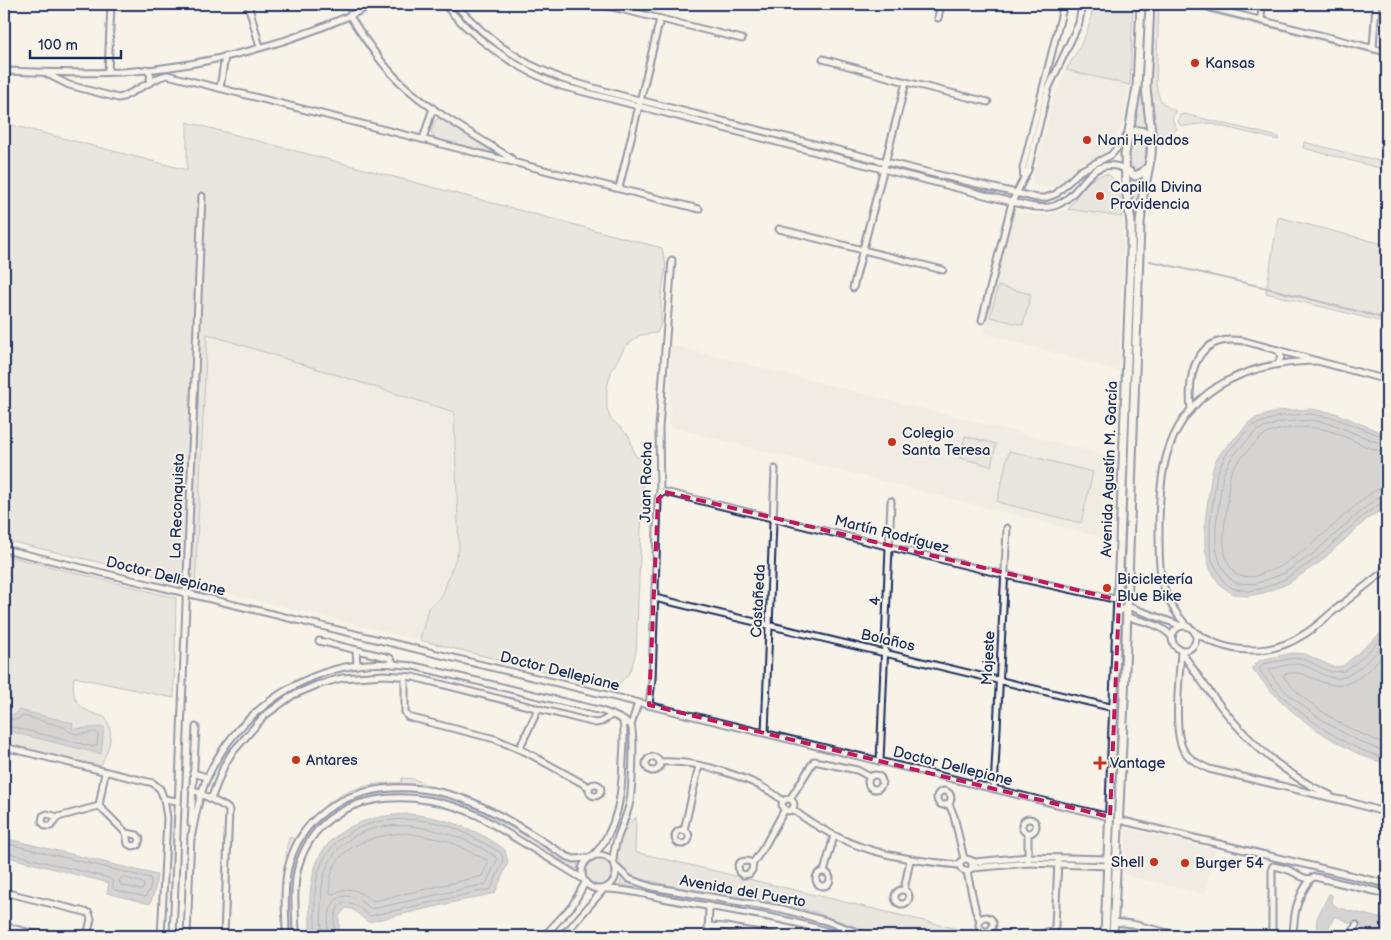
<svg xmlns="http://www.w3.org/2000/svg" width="1391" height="940" font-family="'Balsamiq Sans',sans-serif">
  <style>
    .built { fill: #e6e5de }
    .green { fill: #d7d6d4; stroke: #798299 }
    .water { fill: #acb0b9; stroke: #727c95 }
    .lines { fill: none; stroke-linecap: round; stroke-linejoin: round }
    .shore { stroke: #556382; stroke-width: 1 }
    .stream { stroke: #727c95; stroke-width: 2 }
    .minor-casing { stroke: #1b2f5e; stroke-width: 9 }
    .secondary-casing { stroke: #1b2f5e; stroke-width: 11 }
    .minor { stroke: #f7f3e8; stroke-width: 5 }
    .secondary { stroke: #f7f3e8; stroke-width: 7 }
    .marked { fill: none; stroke: #c2185b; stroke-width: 4; stroke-dasharray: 10 6; stroke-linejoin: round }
    .poi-dot { fill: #c8321e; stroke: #f7f3e8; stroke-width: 2 }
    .labels { text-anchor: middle; stroke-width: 4; stroke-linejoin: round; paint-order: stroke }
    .poi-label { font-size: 15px; fill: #1b2f5e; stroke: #f7f3e8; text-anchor: start }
    .street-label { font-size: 15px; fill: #1b2f5e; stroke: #f7f3e8 }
  </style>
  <rect width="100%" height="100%" fill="#f7f3e8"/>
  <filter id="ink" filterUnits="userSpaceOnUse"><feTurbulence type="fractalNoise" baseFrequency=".02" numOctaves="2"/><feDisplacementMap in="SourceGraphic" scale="10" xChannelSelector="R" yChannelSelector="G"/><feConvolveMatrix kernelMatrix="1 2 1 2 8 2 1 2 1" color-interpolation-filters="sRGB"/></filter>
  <g filter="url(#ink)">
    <!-- built -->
    <g class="built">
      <polygon points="1066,70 1130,85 1121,126 1114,141 1101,157 1075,167 1061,184 1048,187 1031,184 1055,95"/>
      <polygon points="1068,209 1122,217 1123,246 1119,371 983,333 1013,211 1032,215 1043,215"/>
      <polygon points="207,334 454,412 459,549 442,596 427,608 420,640 195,585"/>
      <polygon points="671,345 1114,457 1113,540 670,427"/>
      <polygon points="1126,829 1215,849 1205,894 1124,875"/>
    </g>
    <!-- green -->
    <g class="green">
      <path d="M1092,4H1133L1130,85L1066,70C1078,50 1093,28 1092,4Z"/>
      <path d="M1145,4H1147V125L1145,127L1133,126C1145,87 1143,45 1145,4Z"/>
      <path d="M1154,4H1159L1156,83C1158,98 1161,105 1175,111L1172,119L1177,129L1156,145L1149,94L1154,43L1153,32Z"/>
      <polygon points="1184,114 1279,137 1278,140 1208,123 1183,126 1179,124 1178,119 1180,115"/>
      <polygon points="438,118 441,119 494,152 492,153 435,139 431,133 435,121"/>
      <path d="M187,122L662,248L666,266L661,297V323L657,333L640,335L625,347L612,369L607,388V408L610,418L629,436L635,456L644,460L636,652C630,673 629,681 607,687L420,640L428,608L442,596L459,549L454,412L207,334L195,585L4,540V123L187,170Z"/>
      <path d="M1136,136L1143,137L1146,140L1145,163L1142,168C1125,174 1128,144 1136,136Z"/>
      <polygon points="1304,142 1387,163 1387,170 1303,148"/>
      <path d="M1107,174C1121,181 1120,202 1122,217L1068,209C1078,196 1089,174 1107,174Z"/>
      <path d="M1131,178L1141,179L1142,181L1139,201L1126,595L1123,596L1135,245C1135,223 1136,201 1130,180Z"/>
      <polygon points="1278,217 1387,245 1387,323 1266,293"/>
      <polygon points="998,286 1031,294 1023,325 990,317"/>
      <polygon points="965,436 996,444 991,466 960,458"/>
      <polygon points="1009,451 1093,472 1081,523 997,502"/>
      <path d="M4,555L176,598L174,698L74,677C70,703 82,711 105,717C116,734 108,750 100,767L4,744Z"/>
      <polygon points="1125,611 1112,936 1110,936 1122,613"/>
      <path d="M402,778L414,779L427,785L425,786C416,786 406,784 397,784C349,785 305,811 289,858L286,857L287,845L290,837L294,839C321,801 353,781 401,783Z"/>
      <path d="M386,791C403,791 422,791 439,795C489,806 534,837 578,861L577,869C566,865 553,854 542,847C524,835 505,824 486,815C424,786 327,777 299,857C290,882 292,910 293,936H290C290,917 288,897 290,878C295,828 338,796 386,791Z"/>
      <polygon points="636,817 635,852 962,930 960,936 879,936 814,912 780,903 676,887 637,878 627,873 623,868 618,860 616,850 623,829"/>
      <circle cx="599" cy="873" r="13"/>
      <path d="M622,877C648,897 709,898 742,904C783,910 822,921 861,936H851L795,918L768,912L664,895L620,884Z"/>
      <polygon points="1131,926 1172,936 1120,936 1121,934"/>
    </g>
    <!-- water -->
    <g class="water">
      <polygon points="1310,409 1335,413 1387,435 1387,506 1366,520 1320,562 1287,584 1263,593 1247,596 1233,594 1220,585 1210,569 1205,548 1205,522 1212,472 1215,462 1223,450 1242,431 1248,423 1256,418 1279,411"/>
      <path d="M1387,628V763C1371,761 1354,752 1340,744C1303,723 1278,702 1252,668L1260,660L1293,653L1305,654L1333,667L1343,666Z"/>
      <polygon points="18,710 73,723 72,728 74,729 104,727 101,754 4,730 4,713 16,715"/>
      <path d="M409,814C443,817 478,829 505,850L508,863L495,893L368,922L352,909L346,908L339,916V936H310C310,915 308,892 314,871C325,828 369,815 409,814Z"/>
      <polygon points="4,838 157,875 155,890 150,904 107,893 109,883 4,856"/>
      <polygon points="1329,894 1332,895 1331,902 1338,908 1387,920 1387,935 1381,934 1380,936 1378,936 1378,934 1362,928 1360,924 1355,922 1350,923 1335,916 1324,936 1316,936 1317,918"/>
    </g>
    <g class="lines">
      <!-- shore -->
      <g class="shore">
        <polyline points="1387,438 1334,418 1310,414 1280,416 1251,426 1227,453 1217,473 1210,523 1210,548 1212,560 1224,582 1232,588 1247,591 1261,589 1285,579 1317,558 1363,516 1381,503 1387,501"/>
        <polyline points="1387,445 1381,444 1332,424 1310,420 1281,422 1256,431 1232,457 1223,474 1216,524 1216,548 1220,563 1229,578 1236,583 1254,584 1283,574 1314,553 1368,505 1379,497 1387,495"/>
        <path d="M1387,452C1372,452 1347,436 1330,431C1311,425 1280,426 1263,436C1258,439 1235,464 1232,470C1228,479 1228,491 1228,500C1225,526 1217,551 1235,574L1239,576L1253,577L1280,567L1309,547L1363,499L1376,490L1387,488"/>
        <path d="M1387,634L1356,663L1344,671L1331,672L1303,659L1294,658L1263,664L1259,669C1277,701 1350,753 1387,758"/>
        <path d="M1387,642C1375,653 1363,667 1349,675C1331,685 1318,669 1302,665C1293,662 1280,667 1271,669L1269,671C1286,701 1354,744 1387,752"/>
        <path d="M1387,652C1363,674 1349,696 1315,679C1303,674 1298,671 1285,674L1283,676C1305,706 1353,733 1387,744"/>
        <path d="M4,718L16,720L23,716L65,727C72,738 85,733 96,732L98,735L97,745L94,747L4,725"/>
        <path d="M408,833L448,841L487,860L488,863L482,876L374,901C358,892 352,884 333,894L330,893C325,848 372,834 408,833Z"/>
        <polyline points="4,843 150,878 151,880 150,889 145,897 115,890 113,888 113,881 109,878 4,852"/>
        <polygon points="123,877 143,883 144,885 143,889 141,890 121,885 119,880"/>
        <path d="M315,936C316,912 311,883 323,861C346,815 409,813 452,827C462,831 471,836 479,841C487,845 496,849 502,854L503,862L491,889L370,916C364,913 360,906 353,904C333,896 334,925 334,936"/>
        <path d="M322,936C322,914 318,885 328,865C358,802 453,826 497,858V861L486,884L372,909C366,906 361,900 355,898C329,888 327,920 328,936"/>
      </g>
      <!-- stream -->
      <g class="stream">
        <polyline points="1210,12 1387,56"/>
        <polyline points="1150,261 1267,288 1387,319"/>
      </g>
      <!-- minor casing -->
      <g class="minor-casing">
        <g id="minor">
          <polyline points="248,4 260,47"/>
          <path d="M444,4C476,41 516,68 561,86L800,148L1012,202C1026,205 1040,210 1054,206C1083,197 1087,153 1125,169"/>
          <polyline points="454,4 482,31 502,47 529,64 562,79 619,95 918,170 1037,198 1045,198 1056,194 1080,171 1111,155 1127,137"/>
          <polyline points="600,4 742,39"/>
          <polyline points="1196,4 1387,52"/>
          <path d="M349,15C365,39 380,63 401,83C433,113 475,135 512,159"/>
          <polyline points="938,18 941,4"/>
          <polyline points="1261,20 1262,4"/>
          <polyline points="1373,48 1376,4"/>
          <polyline points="823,59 906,82 988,102"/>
          <polyline points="146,69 151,75 149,83"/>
          <path d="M4,71C43,72 82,74 122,72C206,67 299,42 374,4"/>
          <polyline points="43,72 69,85 118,98 123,97 160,77 167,75 699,209"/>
          <polyline points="108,72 111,4"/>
          <polyline points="220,88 225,56"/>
          <polyline points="423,139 433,108"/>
          <polyline points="1024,178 1023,168 1064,4"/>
          <polyline points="619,188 660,19"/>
          <polyline points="779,229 943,270"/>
          <polyline points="853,288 906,82"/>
          <polyline points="982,320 1012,202 1028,170 1048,89 1079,23 1082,4"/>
          <polyline points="1278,350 1281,357 1278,364"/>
          <path d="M1191,410C1187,371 1197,333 1244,341L1387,380"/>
          <polyline points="660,493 665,492 1005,575 1119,600 1127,597"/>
          <polyline points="4,549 1110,817"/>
          <polyline points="655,598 1114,708"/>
          <polyline points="1119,612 1127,606 1182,626"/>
          <path d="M1127,617C1143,621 1161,624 1172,637"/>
          <circle cx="1184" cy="638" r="12"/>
          <path d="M1187,626C1159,596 1159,571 1159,531C1159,504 1160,473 1169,448C1192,383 1254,362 1317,361"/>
          <path d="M1195,632C1226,654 1270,657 1303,635C1315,628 1325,618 1336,609C1353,596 1370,582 1387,569"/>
          <polyline points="319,641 390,658 394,664"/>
          <polyline points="356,650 357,665"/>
          <path d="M1181,650C1180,674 1172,732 1184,751C1190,760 1199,764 1209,769L1345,801"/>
          <path d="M1181,651C1220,710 1263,766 1330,795"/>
          <polyline points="405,676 405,712 408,717 495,739 526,752 589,787"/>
          <polyline points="649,705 652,680 658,499 660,493 659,428 672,260"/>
          <polyline points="631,725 638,703"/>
          <polyline points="765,733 775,469"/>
          <polyline points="4,747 153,783 160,789 164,799 178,801"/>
          <polyline points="519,749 536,714 537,708"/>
          <circle cx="653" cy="764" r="7"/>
          <polyline points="880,761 891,501"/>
          <path d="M662,762C696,760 757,778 783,801"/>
          <polyline points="193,773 207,777"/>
          <circle cx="875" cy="782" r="7"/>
          <circle cx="595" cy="790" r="6"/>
          <polyline points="192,789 226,807 229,810 224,936"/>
          <polyline points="994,789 1007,528"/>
          <circle cx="944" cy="798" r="7"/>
          <polyline points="211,799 224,766 231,754 264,716 293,695 317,685 342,678 384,675 413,677 595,723 601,722 612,715"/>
          <polyline points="790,799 814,761 857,770 870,777"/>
          <circle cx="788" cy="805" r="6"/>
          <polyline points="1343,800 1387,813"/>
          <polyline points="949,804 954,816 964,859"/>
          <polyline points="99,806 105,772"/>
          <path d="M792,809C846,850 894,859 959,865"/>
          <polyline points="58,817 51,826 46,826 42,822 43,816 47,814 58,817 99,806 126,833 128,844 132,846 138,845 140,839 137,835 126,833"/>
          <circle cx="1029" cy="826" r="7"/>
          <polyline points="1119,820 1387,884"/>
          <polyline points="191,824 196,727"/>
          <circle cx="682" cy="837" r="7"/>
          <polyline points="684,830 699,766"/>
          <polyline points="1028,833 1028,860"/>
          <path d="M191,839C195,818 199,795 208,776C235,718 293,674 357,665C376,662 395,664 414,666L602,711C613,715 622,718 631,725C635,736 632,794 629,806C624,825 613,842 613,862"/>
          <circle cx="599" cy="872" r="17"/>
          <path d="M592,857C618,831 622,794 623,760C624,747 625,734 623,721"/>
          <circle cx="966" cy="865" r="6"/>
          <polyline points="970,860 975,862 1028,857 1108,859"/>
          <polygon points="747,861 753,863 752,870 749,874 743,875 739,872 738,865 741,862"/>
          <polyline points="753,863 764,847 785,809"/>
          <polyline points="616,867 629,879 652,887 782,909 826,921 868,936"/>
          <polyline points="972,868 1029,863 1108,866"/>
          <circle cx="823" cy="879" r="7"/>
          <polyline points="824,872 834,836"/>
          <polyline points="967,872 976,912 980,920"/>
          <path d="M606,889C630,889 654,897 678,901C734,911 789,918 842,936"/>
          <circle cx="902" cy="897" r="7"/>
          <polyline points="904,890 910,860"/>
          <polyline points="4,892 89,913 91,919 87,936"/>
          <circle cx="986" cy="924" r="7"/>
          <polyline points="1114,922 1132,924 1181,936"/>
          <polyline points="4,926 43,936"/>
          <polyline points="708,926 726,927 776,936"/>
          <polyline points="1053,933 1055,926 1058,861"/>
          <polyline points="161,936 167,818 164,799"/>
          <polyline points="173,936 202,196"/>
          <polyline points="187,936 191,835"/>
          <path d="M286,936C286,914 283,889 288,868C309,784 405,773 474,803C506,817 536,837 566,856L574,859L588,858"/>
          <path d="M296,936C296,913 292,887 299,864C324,786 417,787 479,816L583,879"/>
          <polyline points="544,936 572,906 585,883"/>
          <polyline points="559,936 569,929 603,890"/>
          <polyline points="708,936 709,906"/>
          <path d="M1042,936C1046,930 1052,930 1056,936"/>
          <path d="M1272,936V868L1273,866C1279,867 1287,869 1293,872C1301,876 1305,881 1315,877L1387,894"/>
          <path d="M1293,936C1294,913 1296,899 1310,880"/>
          <polyline points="1351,936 1356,925"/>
        </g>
      </g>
      <!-- secondary casing -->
      <g class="secondary-casing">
        <g id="secondary">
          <path d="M1127,137C1135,129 1144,128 1150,139"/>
          <polyline points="1125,169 1135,176 1142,173 1147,168"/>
          <polyline points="1105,936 1131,253 1131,223 1126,188 1125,154 1137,87 1141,4"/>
          <polyline points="1113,936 1124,700 1140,224 1143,196 1151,155 1152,141 1146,87 1150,4"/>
        </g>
      </g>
      <!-- minor -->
      <use href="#minor" class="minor"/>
      <!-- secondary -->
      <use href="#secondary" class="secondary"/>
    </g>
  </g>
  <!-- marked area -->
  <path d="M0 0H1391V940H0ZM665,492L1119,600L1110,817L649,705L658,499Z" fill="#f7f3e8" fill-opacity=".55" fill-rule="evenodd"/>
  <path class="marked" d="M665,492L1119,600L1110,817L649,705L658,499Z"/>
  <!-- markers -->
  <g class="poi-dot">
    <circle cx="1195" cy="63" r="5"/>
    <circle cx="1087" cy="140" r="5"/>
    <circle cx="1100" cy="196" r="5"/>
    <circle cx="892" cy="442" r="5"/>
    <circle cx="1107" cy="588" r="5"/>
    <circle cx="296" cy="760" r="5"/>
    <path d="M1097.5 755.5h5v5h5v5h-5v5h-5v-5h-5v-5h5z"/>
    <circle cx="1154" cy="862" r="5"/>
    <circle cx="1185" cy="863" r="5"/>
  </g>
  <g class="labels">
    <!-- poi labels -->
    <g class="poi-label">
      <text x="1205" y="68">Kansas</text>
      <text x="1097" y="145">Nani Helados</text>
      <text x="1110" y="192">Capilla Divina<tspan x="1110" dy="17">Providencia</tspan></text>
      <text x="902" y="438">Colegio<tspan x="902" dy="17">Santa Teresa</tspan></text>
      <text x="1117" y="584">Bicicletería<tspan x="1117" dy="17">Blue Bike</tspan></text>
      <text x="306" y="765">Antares</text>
      <text x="1110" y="768">Vantage</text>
      <text x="1144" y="867" text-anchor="end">Shell</text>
      <text x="1195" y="868">Burger 54</text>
    </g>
    <!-- street labels -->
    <g class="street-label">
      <text transform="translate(1109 469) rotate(-88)" y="5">Avenida Agustín M. García</text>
      <text transform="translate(646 482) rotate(-89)" y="5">Juan Rocha</text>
      <text transform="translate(177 506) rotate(-88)" y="5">La Reconquista</text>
      <text transform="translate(892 534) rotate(14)" y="5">Martín Rodríguez</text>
      <text transform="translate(166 576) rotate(14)" y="5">Doctor Dellepiane</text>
      <text transform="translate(758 601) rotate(-87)" y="5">Castañeda</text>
      <text transform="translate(875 601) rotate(-88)" y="5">4</text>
      <text transform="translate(888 640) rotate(13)" y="5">Bolaños</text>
      <text transform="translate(988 658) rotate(-87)" y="5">Majeste</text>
      <text transform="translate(560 671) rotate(14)" y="5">Doctor Dellepiane</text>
      <text transform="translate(953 766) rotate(14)" y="5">Doctor Dellepiane</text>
      <text transform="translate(743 891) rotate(10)" y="5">Avenida del Puerto</text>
    </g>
  </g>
  <!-- margin -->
  <rect width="1391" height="940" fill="none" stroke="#f7f3e8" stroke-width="20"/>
  <rect x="10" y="10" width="1371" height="920" fill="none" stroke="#1b2f5e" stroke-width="2" filter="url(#ink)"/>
  <!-- scale -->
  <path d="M30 50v8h91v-8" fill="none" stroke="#1b2f5e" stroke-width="2.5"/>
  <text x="38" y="50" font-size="15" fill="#1b2f5e" stroke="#f7f3e8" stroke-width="4" paint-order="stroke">100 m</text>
</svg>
